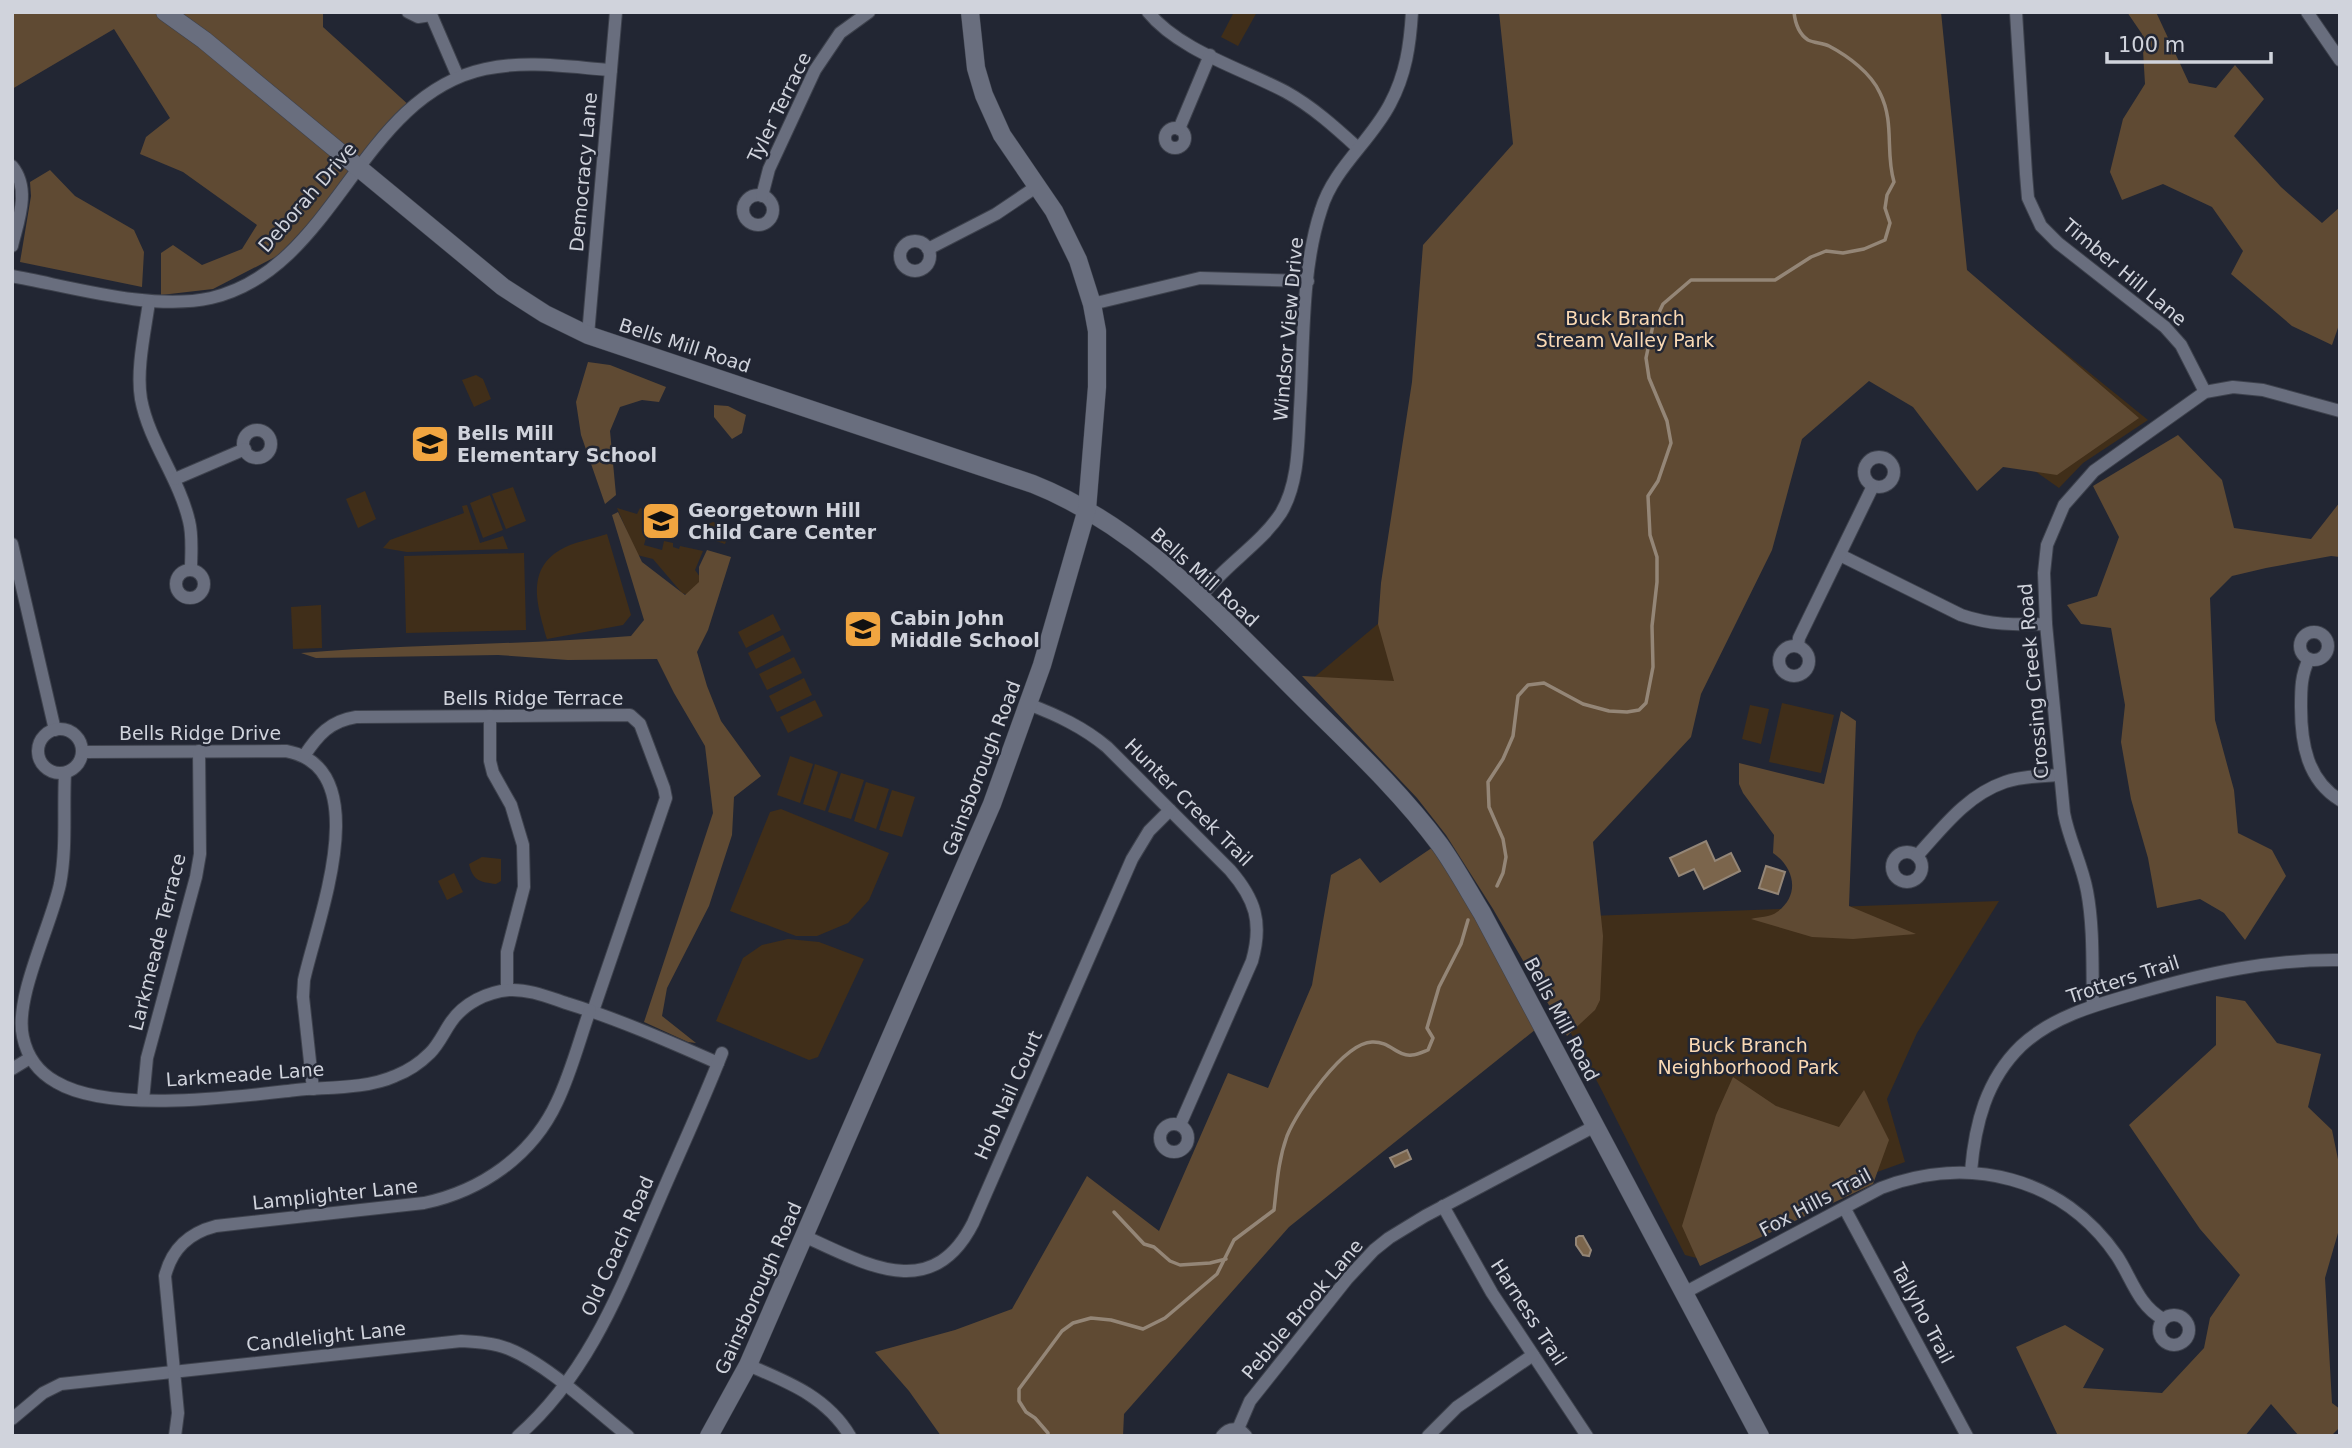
<svg xmlns="http://www.w3.org/2000/svg" width="2352" height="1448" font-family="'DejaVu Sans',sans-serif">
  <style>
    .green { fill: #402e19 }
    .forest { fill: #5f4a33 }
    .water { fill: #7b654c; stroke: #948677; stroke-width: 2 }
    .lines { fill: none; stroke-linecap: round; stroke-linejoin: round }
    .stream { stroke: #948677; stroke-width: 3.5 }
    .street-casing { stroke: #3e424d; stroke-width: 14 }
    .secondary-casing { stroke: #3e424d; stroke-width: 19 }
    .street { stroke: #696e7e; stroke-width: 12 }
    .secondary { stroke: #696e7e; stroke-width: 18 }
    .labels { text-anchor: middle; stroke-width: 5; stroke-linejoin: round; paint-order: stroke }
    .street-label { font-size: 19px; fill: #d0d3dc; stroke: #222633 }
    .park-label { font-size: 19px; fill: #fad9b4; stroke: #222633 }
    .poi-label { font-size: 19px; font-weight: bold; fill: #d0d3dc; stroke: #222633; text-anchor: start }
  </style>
  <rect width="100%" height="100%" fill="#222633"/>
  <!-- green -->
  <g class="green">
    <polygon points="1234,12 1257,12 1238,46 1221,37"/>
    <polygon points="1944,255 2148,420 2083,463 2059,488 1866,353 1826,379 1583,775 1589,916 1999,901 1917,1033 1887,1099 1905,1162 1866,1176 1708,1261 1685,1255 1599,1085 1509,919 1455,835 1311,680 1404,602"/>
    <polygon points="476,375 483,379 491,399 474,407 462,380"/>
    <polygon points="513,487 526,521 506,529 492,494"/>
    <polygon points="365,491 376,519 358,528 346,499"/>
    <polygon points="490,495 503,530 483,538 470,503"/>
    <polygon points="467,505 480,543 503,536 508,549 407,552 383,548 390,540 464,513 462,506"/>
    <polygon points="617,508 637,514 640,508 651,512 649,519 646,519 644,532 647,534 644,545 662,550 664,541 673,543 673,547 679,549 680,546 703,551 695,570 705,584 699,598 682,593 653,559 637,555"/>
    <polygon points="713,522 731,528 725,544 707,538 708,532 705,532 708,524"/>
    <path d="M607,534L631,615L623,625L547,639C538,607 525,571 560,550C573,542 592,539 607,534Z"/>
    <polygon points="524,553 526,630 406,633 404,556"/>
    <polygon points="321,605 322,648 293,649 291,607"/>
    <polygon points="773,614 781,630 746,648 738,632"/>
    <polygon points="783,635 791,651 756,669 748,653"/>
    <polygon points="794,657 802,673 767,690 759,674"/>
    <polygon points="804,678 812,695 777,712 769,696"/>
    <polygon points="815,700 823,716 788,733 780,717"/>
    <polygon points="1782,703 1834,715 1821,773 1769,762"/>
    <polygon points="1750,705 1769,709 1761,744 1742,739"/>
    <polygon points="790,756 813,764 800,803 777,795"/>
    <polygon points="815,764 838,772 825,811 803,804"/>
    <polygon points="841,773 864,780 851,819 828,812"/>
    <polygon points="866,782 889,789 876,829 854,821"/>
    <polygon points="892,790 915,797 902,837 879,830"/>
    <polygon points="781,809 889,853 869,900 848,923 817,936 796,936 730,911 770,812"/>
    <path d="M482,857L501,859V881L496,884C480,882 473,881 469,864Z"/>
    <polygon points="454,873 463,892 447,900 438,881"/>
    <polygon points="788,939 819,942 864,959 818,1057 809,1060 716,1021 743,958 762,945"/>
  </g>
  <!-- forest -->
  <g class="forest">
    <polygon points="12,12 323,12 323,27 411,107 359,169 279,255 213,289 161,295 161,253 173,245 202,265 242,249 257,225 183,172 140,154 146,137 170,118 114,29 12,89"/>
    <polygon points="1499,12 1941,12 1967,270 2139,418 2057,475 2003,467 1977,491 1913,407 1869,381 1802,439 1772,550 1701,694 1691,737 1593,842 1603,936 1600,1000 1595,1010 1567,1036 1493,909 1446,835 1417,798 1302,676 1394,681 1378,624 1381,583 1412,382 1423,245 1513,144"/>
    <polygon points="2127,12 2156,12 2189,83 2216,88 2235,65 2264,99 2234,136 2281,187 2322,223 2340,207 2340,322 2332,345 2292,326 2231,274 2243,251 2212,207 2163,184 2122,200 2110,172 2123,119 2145,84 2142,34"/>
    <polygon points="50,170 75,196 134,230 144,252 142,287 20,262 31,196 30,182"/>
    <polygon points="588,362 610,365 666,387 659,402 642,400 620,407 610,431 616,495 605,504 581,435 576,402"/>
    <polygon points="714,405 728,406 746,415 742,433 732,439 714,417"/>
    <polygon points="2178,435 2222,480 2234,528 2311,539 2340,502 2340,557 2331,556 2266,568 2232,576 2210,598 2215,720 2234,790 2238,833 2272,850 2286,876 2245,940 2224,913 2200,899 2157,908 2148,858 2131,799 2121,742 2125,705 2111,628 2081,624 2067,605 2097,596 2119,537 2093,486"/>
    <path d="M618,512L642,562L685,595L699,582V567L707,550L731,557L708,630L697,652L707,686L721,721L761,776L734,797L732,835L709,906L667,988L662,1016L696,1043L688,1042L644,1022L713,813L705,746L674,693L657,659L568,660L498,655L316,658L301,653C411,644 521,645 631,636L644,620L612,515Z"/>
    <path d="M1841,711L1856,721L1849,906L1916,934L1853,939L1812,937L1751,919C1758,917 1771,917 1777,912C1801,895 1794,867 1773,853L1774,835L1743,793L1739,784V763L1824,784Z"/>
    <polygon points="1439,843 1541,1025 1289,1227 1124,1414 1123,1436 941,1436 909,1391 875,1352 955,1330 1012,1309 1087,1176 1159,1231 1228,1073 1268,1088 1312,985 1331,875 1360,858 1380,883"/>
    <polygon points="2216,996 2245,1001 2277,1043 2321,1054 2308,1107 2332,1130 2340,1169 2340,1226 2325,1278 2332,1403 2340,1409 2340,1427 2331,1436 2299,1436 2271,1404 2245,1436 2058,1436 2016,1347 2065,1325 2104,1349 2083,1388 2162,1393 2204,1348 2210,1318 2240,1275 2200,1229 2129,1125 2216,1045"/>
    <polygon points="1733,1077 1776,1106 1839,1127 1864,1090 1889,1140 1873,1184 1700,1266 1682,1226 1716,1115"/>
  </g>
  <!-- water -->
  <g class="water">
    <polygon points="1706,841 1715,861 1731,853 1740,871 1704,889 1694,869 1679,876 1670,858"/>
    <polygon points="1766,866 1785,872 1778,894 1759,888"/>
    <polygon points="1407,1150 1411,1159 1395,1167 1390,1158"/>
    <polygon points="1579,1236 1583,1236 1591,1250 1589,1256 1583,1255 1576,1245 1576,1238"/>
  </g>
  <g class="lines">
    <!-- stream -->
    <g class="stream">
      <path d="M1497,886L1503,873L1506,857L1503,839L1489,807L1488,782L1503,759L1513,736L1518,696L1528,685L1544,683L1583,704L1609,711L1627,712L1639,710L1646,703L1653,667L1652,626L1657,582V557L1650,535L1648,496L1658,481L1671,443L1667,421L1649,378L1646,358L1653,325L1663,304L1691,280H1775L1811,257L1826,251L1843,253L1864,249L1885,240L1890,223L1885,208L1887,195L1894,182C1885,152 1895,123 1880,93C1871,73 1848,56 1829,46C1823,43 1814,43 1808,40C1799,34 1795,22 1794,12"/>
      <polyline points="1114,1212 1144,1244 1154,1247 1170,1261 1180,1265 1210,1263 1226,1259"/>
      <path d="M1048,1436V1433L1035,1418L1026,1412L1019,1401V1389L1062,1331L1073,1323L1091,1318L1111,1320L1143,1329L1165,1318L1217,1274L1234,1240L1274,1210C1277,1184 1278,1161 1287,1136C1297,1111 1343,1043 1372,1042C1390,1041 1397,1057 1412,1055C1417,1055 1423,1052 1428,1050L1433,1038L1427,1028L1439,987L1461,944L1468,920"/>
    </g>
    <!-- street casing -->
    <g class="street-casing">
      <g id="street">
        <polyline points="408,12 418,17 431,15"/>
        <polyline points="430,12 458,77"/>
        <path d="M1148,12C1180,51 1243,69 1286,92C1313,107 1336,128 1358,148"/>
        <polyline points="2016,12 2026,174 2028,198 2041,226 2058,243 2165,327 2181,345 2205,392"/>
        <polyline points="2307,12 2340,60"/>
        <circle cx="1175" cy="138" r="10"/>
        <polyline points="1179,129 1210,55"/>
        <path d="M12,166C31,189 18,221 12,246"/>
        <circle cx="758" cy="210" r="15"/>
        <polyline points="762,196 769,169 815,70 840,33 869,12"/>
        <circle cx="915" cy="256" r="15"/>
        <polyline points="928,249 996,214 1036,187"/>
        <path d="M12,276C72,287 152,311 211,298C336,269 359,96 485,69C526,60 569,67 611,70"/>
        <path d="M149,302C145,331 136,370 141,399C149,442 179,478 189,521C193,536 191,554 191,570"/>
        <polyline points="1092,304 1200,278 1308,281"/>
        <polyline points="588,335 616,12"/>
        <circle cx="257" cy="444" r="14"/>
        <circle cx="1879" cy="472" r="15"/>
        <polyline points="175,479 245,449"/>
        <polyline points="12,544 55,730"/>
        <path d="M1840,555L1961,615C1990,625 2015,625 2046,624"/>
        <circle cx="190" cy="584" r="14"/>
        <path d="M1201,597C1224,565 1260,545 1281,513C1299,483 1298,443 1300,409C1304,346 1301,270 1321,210C1333,169 1371,141 1390,104C1406,74 1410,45 1412,12"/>
        <circle cx="2314" cy="646" r="14"/>
        <polyline points="1798,646 1799,638 1873,486"/>
        <circle cx="1794" cy="661" r="15"/>
        <path d="M2309,659C2301,675 2301,689 2301,707C2301,743 2307,780 2340,800"/>
        <path d="M1028,704C1057,715 1083,727 1107,747L1230,870C1255,899 1263,922 1252,961L1180,1125"/>
        <polyline points="490,716 490,761 493,773 511,805 523,845 524,887 507,952 507,990"/>
        <circle cx="60" cy="751" r="22"/>
        <path d="M83,752L286,751C379,768 316,923 304,980L303,997L313,1089"/>
        <path d="M304,756C318,735 330,721 356,717L630,715L640,724L664,788L666,798L593,1011"/>
        <path d="M65,773C63,811 67,847 60,884C51,926 14,998 23,1037C27,1056 38,1072 56,1082C110,1114 235,1097 296,1090C328,1087 366,1089 395,1076C408,1071 421,1062 430,1053C439,1044 444,1032 451,1022C464,1003 487,992 509,990C529,989 548,997 566,1003C618,1019 668,1041 718,1063"/>
        <circle cx="1907" cy="867" r="15"/>
        <path d="M1917,856C1943,827 1967,795 2005,782C2023,776 2042,776 2060,775"/>
        <path d="M2093,1005C2092,968 2094,928 2087,891C2082,864 2069,840 2064,813L2046,624L2044,573L2047,545L2064,505L2094,471L2205,392L2233,387L2263,390L2340,411"/>
        <polyline points="12,1069 30,1058"/>
        <polyline points="143,1100 147,1058 196,877 200,854 199,751"/>
        <circle cx="1174" cy="1138" r="14"/>
        <path d="M1971,1171C1975,1124 1986,1080 2021,1046C2054,1015 2099,1004 2141,992C2207,973 2271,959 2340,960"/>
        <polyline points="1443,1206 1492,1293 1587,1436"/>
        <polyline points="1845,1209 1967,1436"/>
        <path d="M804,1236C866,1264 932,1304 973,1223L1132,859L1149,831L1170,810"/>
        <path d="M1684,1293L1881,1188C1968,1154 2063,1177 2117,1256C2132,1279 2138,1305 2163,1319"/>
        <circle cx="2174" cy="1330" r="15"/>
        <path d="M748,1365C788,1382 827,1397 850,1436"/>
        <path d="M12,1419L43,1393L61,1384L461,1341C477,1342 494,1343 509,1349C547,1364 595,1410 628,1436"/>
        <polyline points="1238,1429 1250,1401 1347,1279 1374,1250 1389,1238 1425,1216 1595,1126"/>
        <path d="M175,1436L178,1413L165,1276C172,1248 189,1233 216,1226L424,1203C481,1191 532,1156 557,1102C571,1073 579,1041 590,1010"/>
        <path d="M518,1436C590,1373 622,1285 659,1200C680,1151 703,1102 722,1053"/>
        <path d="M1222,1436C1229,1427 1239,1427 1246,1436"/>
        <polyline points="1428,1436 1457,1407 1533,1355"/>
      </g>
    </g>
    <!-- secondary casing -->
    <g class="secondary-casing">
      <g id="secondary">
        <path d="M165,12L204,40L503,287L545,314L588,335L1033,484C1134,524 1207,603 1283,678C1336,732 1395,784 1440,845C1455,866 1468,890 1482,913L1760,1436"/>
        <polyline points="709,1436 748,1365 992,804 1042,665 1087,509 1097,387 1097,331 1092,304 1078,260 1054,211 1002,135 984,95 976,68 970,12"/>
      </g>
    </g>
    <!-- street -->
    <use href="#street" class="street"/>
    <!-- secondary -->
    <use href="#secondary" class="secondary"/>
  </g>
  <!-- icons -->
  <defs>
    <g id="school-square" transform="scale(2.0125)"><rect x="-9" y="-9" width="18" height="18" rx="4" fill="#f1a540" stroke="#222633"/><path d="M0-5L7-2L0 1L-7-2ZM-4 1L0 2.5L4 1V4Q0 6-4 4Z" fill="#111"/></g>
  </defs>
  <g fill-rule="evenodd">
    <use href="#school-square" x="430" y="444"/>
    <use href="#school-square" x="661" y="521"/>
    <use href="#school-square" x="863" y="629"/>
  </g>
  <g class="labels">
    <!-- street labels -->
    <g class="street-label">
      <text transform="translate(779 107) rotate(-64)" y="7">Tyler Terrace</text>
      <text transform="translate(583 172) rotate(-85)" y="7">Democracy Lane</text>
      <text transform="translate(307 197) rotate(-49)" y="7">Deborah Drive</text>
      <text transform="translate(2125 272) rotate(40)" y="7">Timber Hill Lane</text>
      <text transform="translate(1288 329) rotate(-85)" y="7">Windsor View Drive</text>
      <text transform="translate(685 345) rotate(18)" y="7">Bells Mill Road</text>
      <text transform="translate(1205 577) rotate(42)" y="7">Bells Mill Road</text>
      <text transform="translate(2033 681) rotate(-95)" y="7">Crossing Creek Road</text>
      <text x="533" y="705">Bells Ridge Terrace</text>
      <text x="200" y="740">Bells Ridge Drive</text>
      <text transform="translate(981 768) rotate(-69)" y="7">Gainsborough Road</text>
      <text transform="translate(1189 802) rotate(45)" y="7">Hunter Creek Trail</text>
      <text transform="translate(157 942) rotate(-76)" y="7">Larkmeade Terrace</text>
      <text transform="translate(2123 979) rotate(-18)" y="7">Trotters Trail</text>
      <text transform="translate(1562 1019) rotate(62)" y="7">Bells Mill Road</text>
      <text transform="translate(245 1074) rotate(-4)" y="7">Larkmeade Lane</text>
      <text transform="translate(1008 1095) rotate(-66)" y="7">Hob Nail Court</text>
      <text transform="translate(335 1194) rotate(-6)" y="7">Lamplighter Lane</text>
      <text transform="translate(1815 1202) rotate(-28)" y="7">Fox Hills Trail</text>
      <text transform="translate(617 1246) rotate(-66)" y="7">Old Coach Road</text>
      <text transform="translate(758 1288) rotate(-66)" y="7">Gainsborough Road</text>
      <text transform="translate(1302 1309) rotate(-50)" y="7">Pebble Brook Lane</text>
      <text transform="translate(1529 1312) rotate(57)" y="7">Harness Trail</text>
      <text transform="translate(1923 1313) rotate(62)" y="7">Tallyho Trail</text>
      <text transform="translate(326 1336) rotate(-6)" y="7">Candlelight Lane</text>
    </g>
    <!-- park labels -->
    <g class="park-label">
      <text x="1625" y="325">Buck Branch<tspan x="1625" dy="22">Stream Valley Park</tspan></text>
      <text x="1748" y="1052">Buck Branch<tspan x="1748" dy="22">Neighborhood Park</tspan></text>
    </g>
    <!-- poi labels -->
    <g class="poi-label">
      <text x="457" y="440">Bells Mill<tspan x="457" dy="22">Elementary School</tspan></text>
      <text x="688" y="517">Georgetown Hill<tspan x="688" dy="22">Child Care Center</tspan></text>
      <text x="890" y="625">Cabin John<tspan x="890" dy="22">Middle School</tspan></text>
    </g>
  </g>
  <!-- border -->
  <rect width="2352" height="1448" fill="none" stroke="#d0d3dc" stroke-width="28"/>
  <!-- scale -->
  <path d="M2107 52v10h164v-10" fill="none" stroke="#d0d3dc" stroke-width="3.5"/>
  <text x="2118" y="52" font-size="21" fill="#d0d3dc" stroke="#222633" stroke-width="5" paint-order="stroke">100 m</text>
</svg>
